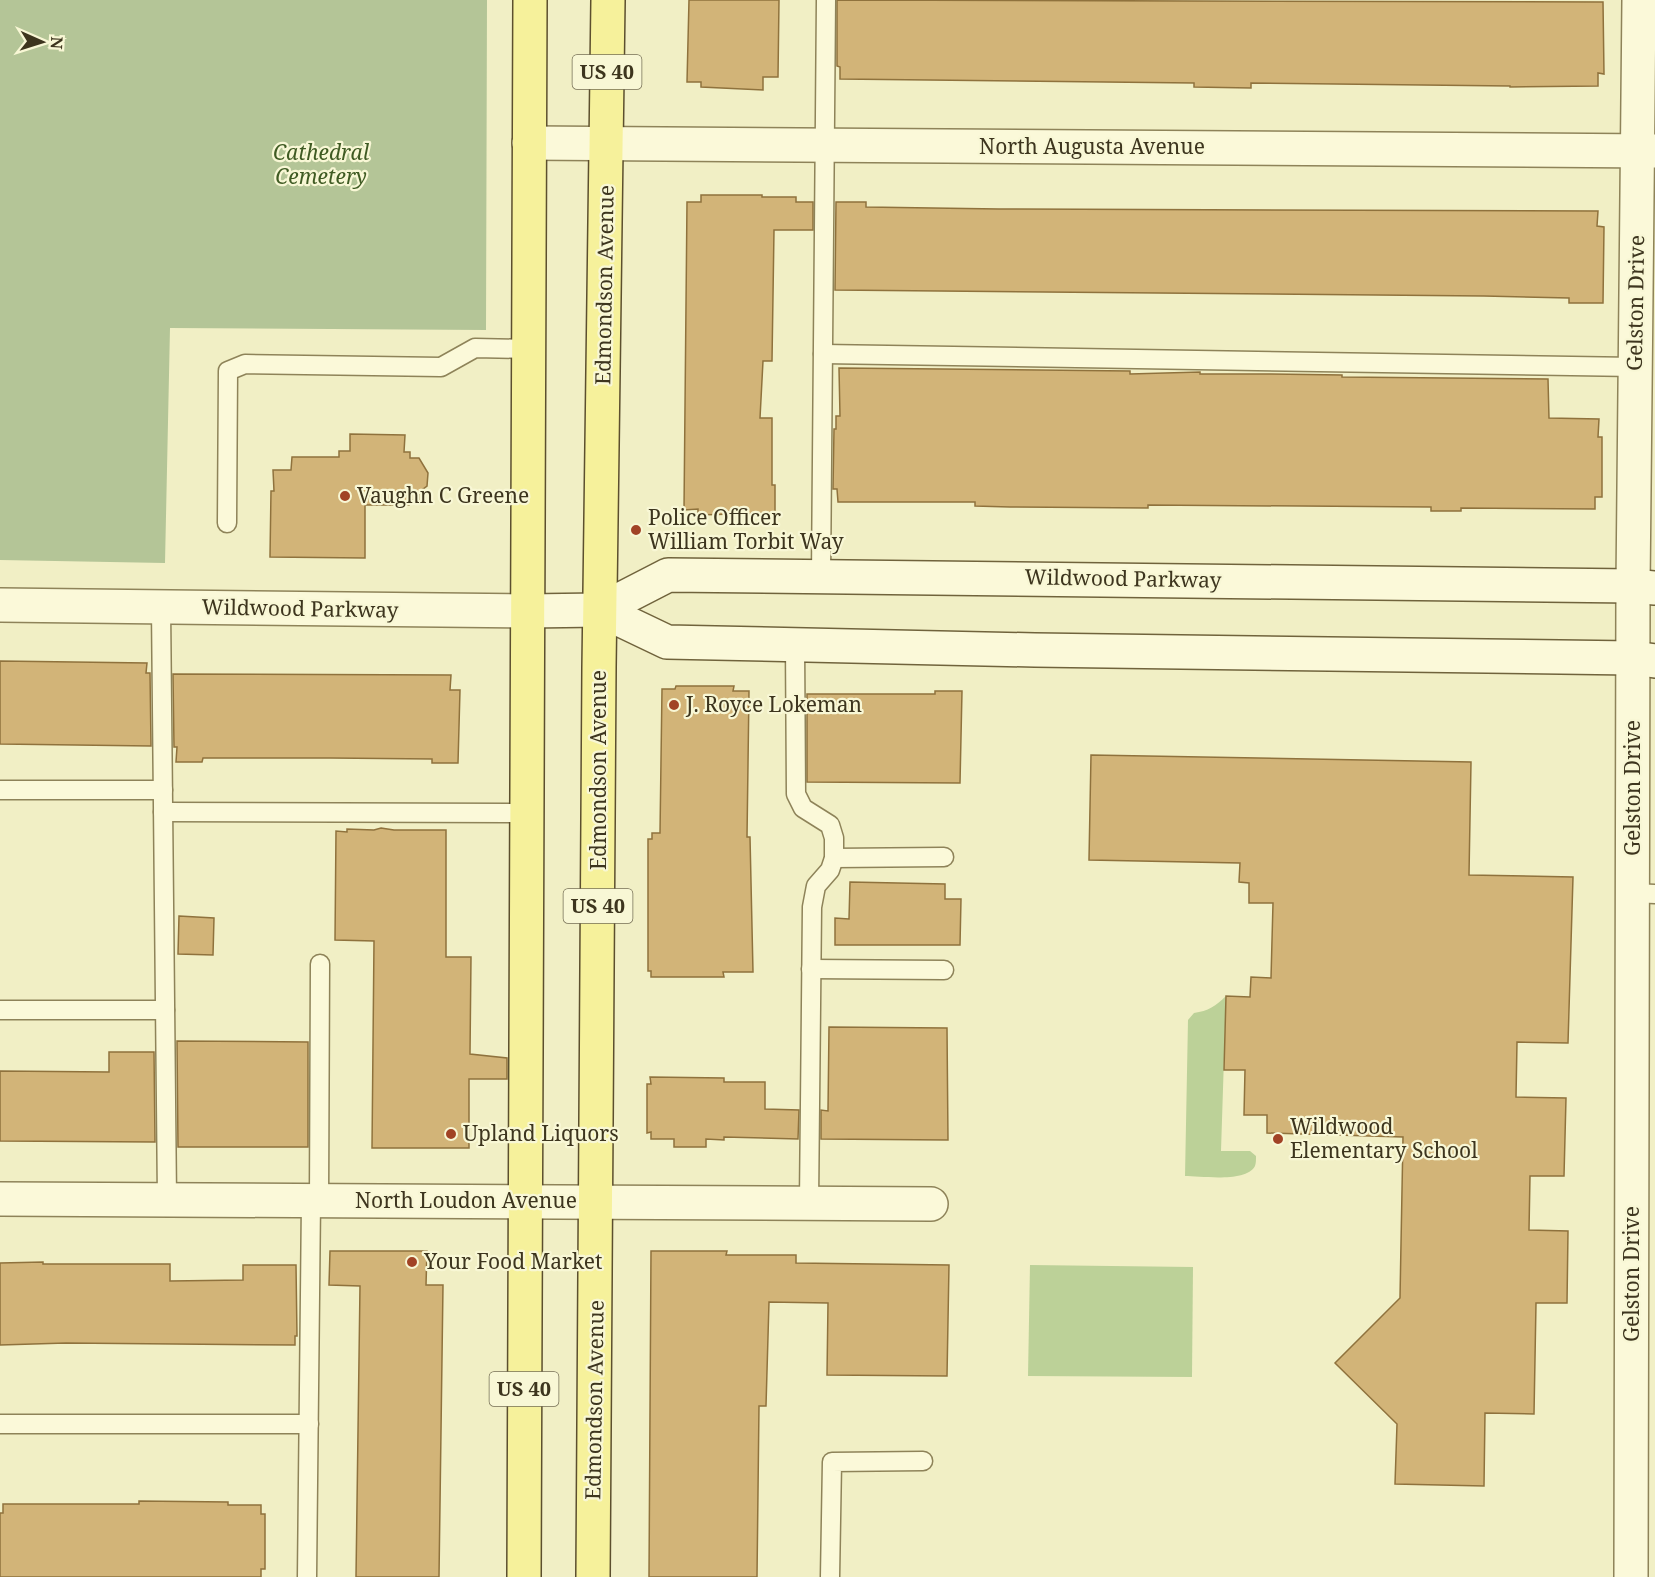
<svg xmlns="http://www.w3.org/2000/svg" width="1655" height="1577" font-family="'Noto Serif',serif">
  <style>
    .green { fill: #bcd198 }
    .cemetery { fill: #b4c597 }
    .building { fill: #d2b478; stroke: #8f723d; stroke-width: 1.5 }
    .lines { fill: none; stroke-linecap: round; stroke-linejoin: round }
    .lane-casing { stroke: #8e8359; stroke-width: 21 }
    .street-casing { stroke: #8e8359; stroke-width: 36 }
    .secondary-casing { stroke: #70633c; stroke-width: 36 }
    .primary-casing { stroke: #5c4f2e; stroke-width: 36 }
    .lane { stroke: #fbf9d9; stroke-width: 18 }
    .street { stroke: #fbf9d9; stroke-width: 33 }
    .secondary { stroke: #fbf9d9; stroke-width: 33 }
    .primary { stroke: #f6f19b; stroke-width: 33 }
    .poi-dot { fill: #a14325; stroke: #f8f7d5; stroke-width: 2 }
    .labels { text-anchor: middle; stroke-width: 4.5; stroke-linejoin: round; paint-order: stroke }
    .shield { fill: #f8f7d5; stroke: #756f55; stroke-width: 1.5 }
    .shield-label { font-size: 20px; font-weight: bold; fill: #3d351e }
    .street-label { font-size: 21px; fill: #3d351e; stroke: #f8f7d5 }
    .park-label { font-size: 21px; font-style: italic; fill: #3f5b23; stroke: #f8f7d5 }
    .poi-label { font-size: 21px; fill: #3d351e; stroke: #f8f7d5; text-anchor: start }
  </style>
  <rect width="100%" height="100%" fill="#f1efc5"/>
  <!-- green -->
  <g class="green">
    <path d="M1226,996L1221,1151H1250L1256,1156C1256,1160 1256,1163 1255,1166C1246,1183 1201,1176 1185,1176L1188,1020L1194,1013C1208,1011 1216,1006 1226,996Z"/>
    <polygon points="1030,1265 1193,1267 1192,1377 1028,1376"/>
  </g>
  <!-- cemetery -->
  <polygon class="cemetery" points="0,0 487,0 486,330 170,328 165,563 0,560"/>
  <!-- building -->
  <g class="building">
    <polygon points="689,0 779,0 778,77 763,77 763,90 701,87 701,82 687,82"/>
    <polygon points="837,0 1603,2 1604,74 1598,73 1598,86 1510,87 1510,86 1251,83 1251,88 1194,87 1194,83 840,79 840,67 837,66"/>
    <polygon points="701,195 762,195 762,197 796,197 796,202 813,202 813,230 774,230 772,361 763,361 760,418 772,418 772,485 775,485 775,513 698,515 698,509 684,510 687,202 701,202"/>
    <polygon points="836,202 866,202 866,207 999,209 1598,211 1597,226 1604,227 1603,303 1569,303 1569,298 1484,296 835,290"/>
    <polygon points="839,368 1130,371 1130,374 1200,372 1200,374 1271,374 1342,375 1342,377 1548,379 1549,418 1599,419 1598,437 1602,437 1602,497 1595,497 1595,509 1461,508 1461,511 1431,511 1431,507 1148,505 1148,508 1010,507 975,506 975,502 838,502 837,489 833,489 834,429 836,429 836,416 840,416"/>
    <polygon points="350,434 405,435 404,452 410,452 410,458 419,458 428,473 427,486 419,492 419,500 409,500 409,505 365,505 365,558 270,557 271,491 274,491 273,470 291,470 292,457 339,457 339,451 350,451"/>
    <polygon points="0,661 147,663 146,673 150,673 151,746 0,744"/>
    <polygon points="173,674 451,675 450,690 460,690 458,763 432,763 432,759 331,758 203,758 202,762 176,762 177,747 174,747"/>
    <polygon points="676,686 734,686 733,691 749,691 747,837 750,837 753,972 723,972 724,977 651,977 651,971 648,971 648,839 652,839 652,833 660,833 662,689 675,689"/>
    <polygon points="935,691 962,691 960,783 807,782 807,694 935,694"/>
    <polygon points="1091,755 1471,762 1469,875 1573,877 1568,1043 1517,1042 1516,1097 1566,1098 1564,1176 1530,1176 1529,1230 1568,1231 1567,1303 1536,1303 1534,1414 1485,1413 1484,1486 1395,1484 1397,1424 1335,1363 1400,1298 1403,1137 1267,1133 1267,1115 1244,1115 1245,1070 1224,1070 1226,996 1250,997 1251,977 1271,978 1273,903 1249,903 1249,883 1239,882 1240,863 1089,860"/>
    <polygon points="381,828 394,830 446,830 446,957 471,957 470,1054 507,1058 507,1079 469,1079 469,1148 372,1148 374,941 335,940 336,831 347,832 347,829 374,830"/>
    <polygon points="850,882 945,884 945,899 961,899 960,945 835,945 835,918 849,919"/>
    <polygon points="179,916 214,918 213,955 178,954"/>
    <polygon points="829,1027 947,1028 948,1140 821,1139 821,1110 828,1111"/>
    <polygon points="177,1041 308,1042 308,1147 178,1147"/>
    <polygon points="109,1052 154,1052 155,1142 0,1141 0,1071 109,1072"/>
    <polygon points="650,1077 724,1078 724,1082 765,1082 765,1109 799,1110 798,1139 724,1137 724,1140 706,1139 706,1147 674,1147 674,1139 651,1139 651,1132 647,1133 647,1084 651,1084"/>
    <polygon points="330,1251 427,1251 426,1285 443,1285 439,1577 356,1577 360,1286 329,1285"/>
    <polygon points="651,1251 727,1251 726,1255 796,1255 796,1263 949,1265 947,1376 827,1375 828,1303 769,1302 766,1406 759,1406 757,1577 649,1577"/>
    <polygon points="43,1262 43,1264 170,1264 170,1281 243,1280 243,1265 296,1265 297,1336 295,1336 295,1345 66,1343 0,1345 0,1263"/>
    <polygon points="139,1501 228,1502 228,1505 261,1505 261,1514 265,1514 265,1569 261,1569 261,1577 0,1577 0,1513 3,1513 3,1504 139,1504"/>
  </g>
  <g class="lines">
    <!-- lane casing -->
    <g class="lane-casing">
      <g id="lane">
        <polyline points="823,354 1635,367"/>
        <polyline points="227,523 228,371 245,364 441,367 475,348 529,349"/>
        <polyline points="821,576 826,0"/>
        <polyline points="161,607 167,1200"/>
        <polyline points="795,644 796,794 803,808 830,825 834,838 834,858 830,870 816,886 812,907 809,1203"/>
        <polyline points="0,790 163,790"/>
        <polyline points="163,812 527,813"/>
        <polyline points="834,858 944,857"/>
        <polyline points="1633,893 1655,894"/>
        <polyline points="811,969 944,970"/>
        <polyline points="0,1010 165,1010"/>
        <polyline points="319,1201 320,964"/>
        <polyline points="0,1424 309,1424"/>
        <polyline points="307,1577 311,1201"/>
        <polyline points="830,1577 832,1462 923,1461"/>
      </g>
    </g>
    <!-- street casing -->
    <g class="street-casing">
      <g id="street">
        <polyline points="529,143 1655,151"/>
        <polyline points="0,605 528,611"/>
        <polyline points="0,1199 931,1204"/>
        <polyline points="1631,1577 1633,586 1639,0"/>
      </g>
    </g>
    <!-- secondary casing -->
    <g class="secondary-casing">
      <g id="secondary">
        <polyline points="600,610 667,642 1035,650 1633,658 1655,661"/>
        <polyline points="528,611 600,610 668,575 1633,586 1655,588"/>
      </g>
    </g>
    <!-- primary casing -->
    <g class="primary-casing">
      <g id="primary">
        <polyline points="524,1577 530,0"/>
        <polyline points="593,1577 599,668 608,0"/>
      </g>
    </g>
    <!-- lane -->
    <use href="#lane" class="lane"/>
    <!-- street -->
    <use href="#street" class="street"/>
    <!-- secondary -->
    <use href="#secondary" class="secondary"/>
    <!-- primary -->
    <use href="#primary" class="primary"/>
  </g>
  <!-- markers -->
  <g class="poi-dot">
    <circle cx="345" cy="496" r="6"/>
    <circle cx="636" cy="530" r="6"/>
    <circle cx="674" cy="705" r="6"/>
    <circle cx="451" cy="1134" r="6"/>
    <circle cx="1278" cy="1139" r="6"/>
    <circle cx="412" cy="1262" r="6"/>
  </g>
  <g class="labels">
    <!-- shield labels -->
    <g class="shield">
      <rect x="572.5" y="55" width="69" height="34" rx="4.5"/>
      <rect x="563.5" y="889" width="69" height="34" rx="4.5"/>
      <rect x="489.5" y="1372" width="69" height="34" rx="4.5"/>
    </g>
    <g class="shield-label">
      <text x="607" y="79">US 40</text>
      <text x="598" y="913">US 40</text>
      <text x="524" y="1396">US 40</text>
    </g>
    <!-- street labels -->
    <g class="street-label">
      <text x="1092" y="154">North Augusta Avenue</text>
      <text transform="translate(605 285) rotate(-89)" y="7">Edmondson Avenue</text>
      <text transform="translate(1636 303) rotate(-89)" y="7">Gelston Drive</text>
      <text transform="translate(1123 579) rotate(1)" y="7">Wildwood Parkway</text>
      <text transform="translate(300 609) rotate(1)" y="7">Wildwood Parkway</text>
      <text transform="translate(599 770) rotate(-90)" y="7">Edmondson Avenue</text>
      <text transform="translate(1633 788) rotate(-90)" y="7">Gelston Drive</text>
      <text x="466" y="1208">North Loudon Avenue</text>
      <text transform="translate(1632 1274) rotate(-90)" y="7">Gelston Drive</text>
      <text transform="translate(595 1400) rotate(-89)" y="7">Edmondson Avenue</text>
    </g>
    <!-- park labels -->
    <g class="park-label">
      <text x="321" y="160">Cathedral<tspan x="321" dy="24">Cemetery</tspan></text>
    </g>
    <!-- poi labels -->
    <g class="poi-label">
      <text x="357" y="503">Vaughn C Greene</text>
      <text x="648" y="525">Police Officer<tspan x="648" dy="24">William Torbit Way</tspan></text>
      <text x="686" y="712">J. Royce Lokeman</text>
      <text x="1290" y="1134">Wildwood<tspan x="1290" dy="24">Elementary School</tspan></text>
      <text x="463" y="1141">Upland Liquors</text>
      <text x="424" y="1269">Your Food Market</text>
    </g>
  </g>
  <!-- north arrow -->
  <g transform="translate(42 42) rotate(93)" stroke="#f8f7d5" stroke-width="4.5" paint-order="stroke">
  <path d="M0-4.5L10 22L0 15L-10 22Z" fill="#3d351e"/>
  <text y="-9" font-size="16" font-weight="bold" text-anchor="middle" fill="#3d351e">N</text>
  </g>
</svg>
